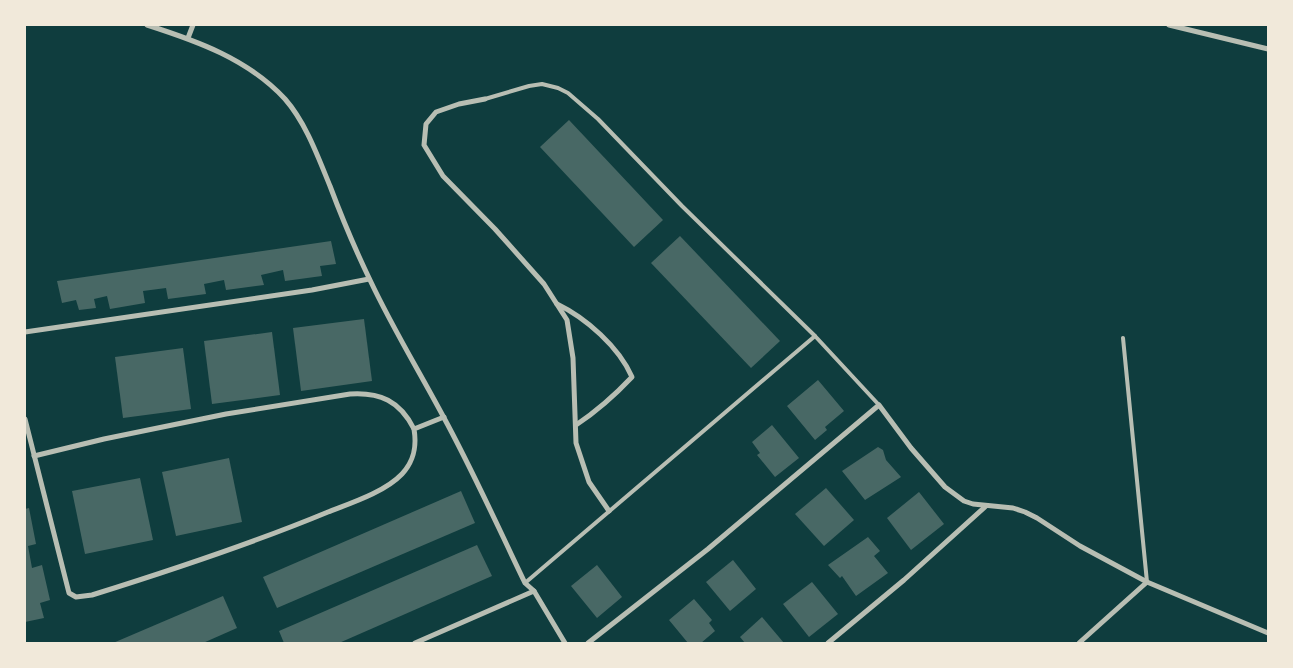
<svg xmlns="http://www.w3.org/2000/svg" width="1293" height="668" font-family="Lato,sans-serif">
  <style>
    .building { fill: #486865 }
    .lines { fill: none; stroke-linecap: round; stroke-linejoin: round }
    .service { stroke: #b8beb3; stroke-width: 4 }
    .minor { stroke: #b8beb3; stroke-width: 5 }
  </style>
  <rect width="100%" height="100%" fill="#0f3d3e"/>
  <!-- building -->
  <g class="building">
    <polygon points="569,120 663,220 634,247 540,147"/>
    <polygon points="680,236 780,341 751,368 651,263"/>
    <polygon points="331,241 336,264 320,266 322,276 285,281 283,270 261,275 264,285 226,290 224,280 204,284 206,294 168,299 166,288 143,291 145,303 110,309 107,296 94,299 96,308 79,310 76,300 62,303 57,281"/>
    <polygon points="364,319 372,381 301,391 293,328"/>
    <polygon points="272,332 280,395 212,404 204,341"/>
    <polygon points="183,348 191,409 123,418 115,357"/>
    <polygon points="818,380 844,411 825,427 827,430 815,440 787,406"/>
    <polygon points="772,425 799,458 775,477 757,455 760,453 752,442"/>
    <polygon points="878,447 883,450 886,460 901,477 865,500 842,471"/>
    <polygon points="229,458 242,522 176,536 162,472"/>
    <polygon points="140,478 153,540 85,554 72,491"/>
    <polygon points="826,488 854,520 824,546 795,514"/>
    <polygon points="461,491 475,523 277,608 263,577"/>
    <polygon points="919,492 944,524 911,550 887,518"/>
    <polygon points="29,508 36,544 28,546 32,568 42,565 50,600 40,603 44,618 25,622 25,509"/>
    <polygon points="868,537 880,551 874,556 888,573 856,596 842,576 840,578 828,565"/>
    <polygon points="477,545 492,576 339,643 284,643 279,631"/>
    <polygon points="733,560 756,589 730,611 706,582"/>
    <polygon points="597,565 622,597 597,618 571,586"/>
    <polygon points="812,582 838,614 809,637 783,604"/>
    <polygon points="223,596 237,628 203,643 113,643"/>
    <polygon points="694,599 712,620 709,623 715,631 701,643 688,643 669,620"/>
    <polygon points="762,617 784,643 745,643 740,637"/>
  </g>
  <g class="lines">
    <!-- service -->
    <g class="service">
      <polyline points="485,99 529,86 542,84 558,88 568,93 598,119 682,206 815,336 879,405"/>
      <polyline points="1123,338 1147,582"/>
      <polyline points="525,583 815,336"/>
    </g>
    <!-- minor -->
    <g class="minor">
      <path d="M147,25C197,41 248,59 285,99C306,123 318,157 330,186C342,218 355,249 370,280C392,327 419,371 443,416C473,471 498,527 525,583L534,591L565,643"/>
      <polyline points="1169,25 1268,49"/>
      <polyline points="188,38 193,25"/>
      <polyline points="485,99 459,104 436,112 426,124 424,145 443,176 495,229 544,284 567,320 573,358 576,443 589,482 609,511"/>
      <path d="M557,304C586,318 619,347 632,377C615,395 597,411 576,425"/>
      <polyline points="25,332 312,290 369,279"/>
      <path d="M25,419L69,593L76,597L92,595C172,570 251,544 328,512C351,503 385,492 402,474C414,461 417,447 414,429L444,417"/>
      <path d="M34,456L104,439L226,414L350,394C380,392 400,401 414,429"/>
      <polyline points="415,643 534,591"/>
      <polyline points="588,643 708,549 879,405 911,448 945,487 964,501 973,504 1013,508 1025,512 1037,518 1080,546 1147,582 1268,633"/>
      <polyline points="828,643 904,580 986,506"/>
      <polyline points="1079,643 1147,582"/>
    </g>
  </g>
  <!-- border -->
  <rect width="1293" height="668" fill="none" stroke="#f1e9da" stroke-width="52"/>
</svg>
